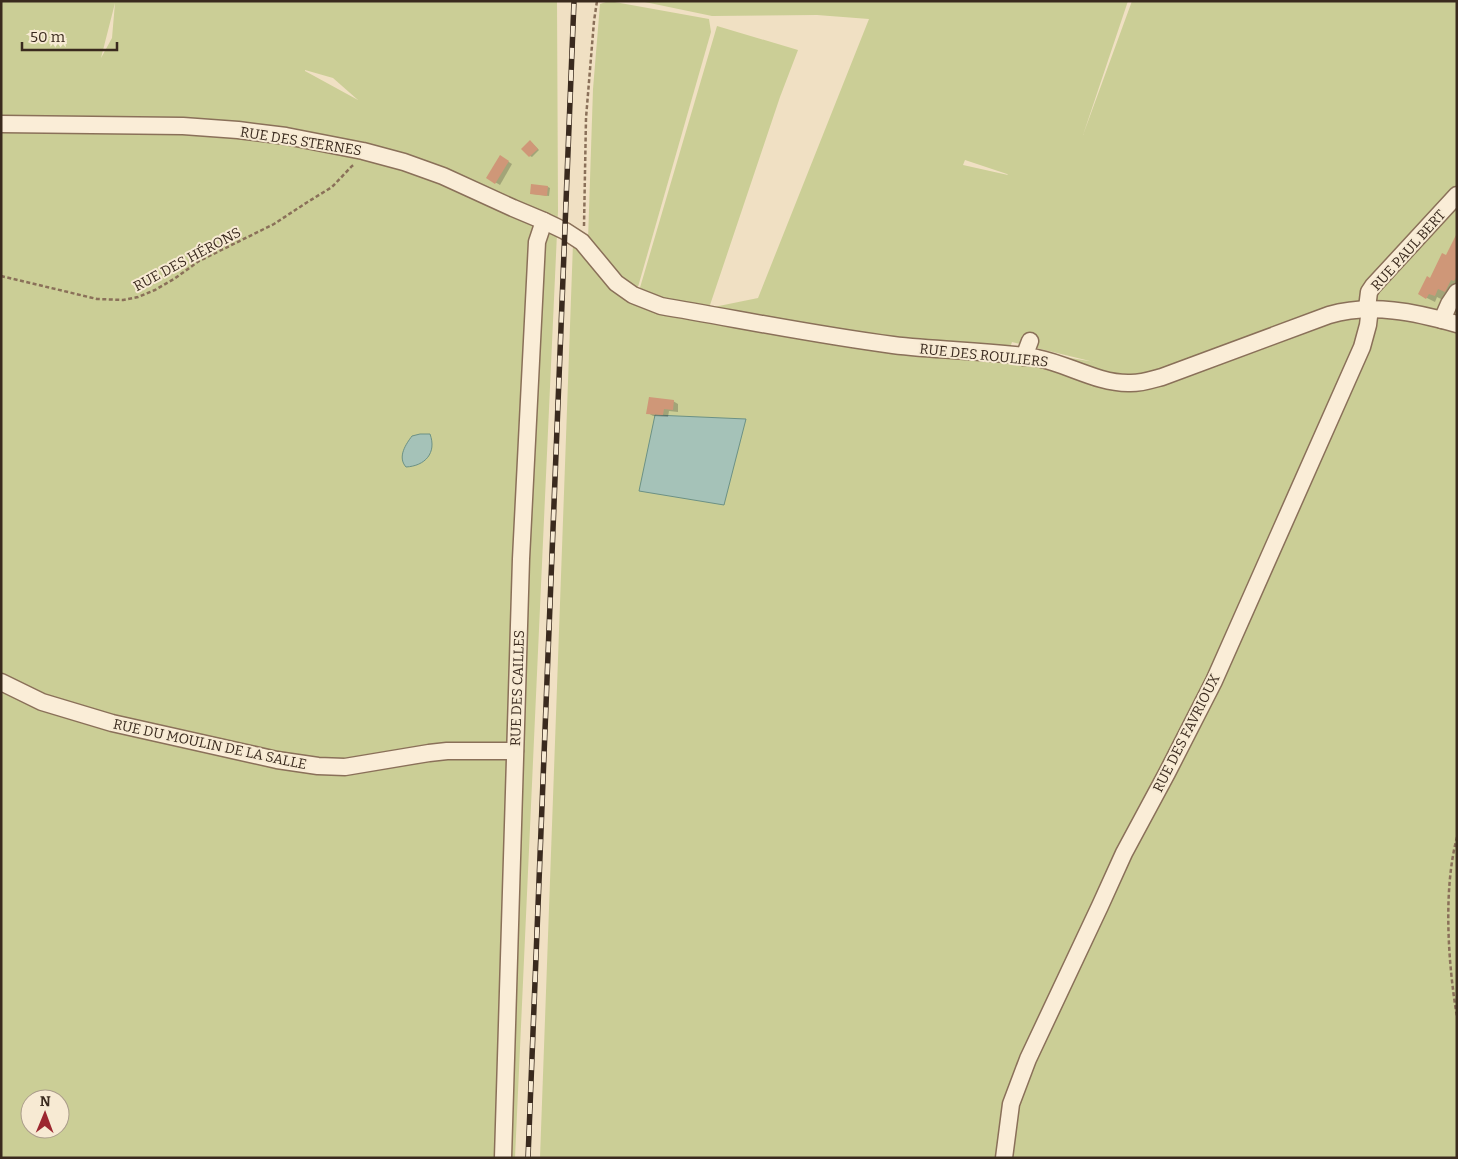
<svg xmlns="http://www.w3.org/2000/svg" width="1458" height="1159" font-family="Bitter,serif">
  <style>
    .green { fill: #cbce96; fill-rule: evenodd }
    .water { fill: #a5c2b8; stroke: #6c9185 }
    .shadow { fill: #0003 }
    .building { fill: #cf9778 }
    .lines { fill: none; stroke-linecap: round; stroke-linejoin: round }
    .minor-casing { stroke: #8a7059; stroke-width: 19 }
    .path { stroke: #8a7059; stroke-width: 2.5; stroke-dasharray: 4 2.5; stroke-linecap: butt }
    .minor { stroke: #faedd7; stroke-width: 16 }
    .rail-casing { stroke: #3a2a1e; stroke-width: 5.5 }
    .rail { stroke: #f7ead3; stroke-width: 4; stroke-dasharray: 11; stroke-linecap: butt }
    .labels { text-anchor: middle; stroke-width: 4; stroke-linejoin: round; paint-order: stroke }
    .street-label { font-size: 14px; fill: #3a2a1e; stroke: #f7ead3 }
  </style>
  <rect width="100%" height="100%" fill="#f0e0c3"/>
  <!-- green -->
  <g class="green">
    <path d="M1,1H557L558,211L515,1158H1ZM115,3L112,38L101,58ZM305,70L333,78L358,100L305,71ZM30,1099H60V1129H30Z"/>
    <polygon points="609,1 709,19 711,32 638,287 620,277 588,240 593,89 600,4"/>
    <path d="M640,1H1128L1083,135L1132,1H1457V1158H540L573,243L639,291L717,26L798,50L780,97L709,308L758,298L869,19L817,15L712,16ZM965,160L1007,174L1008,175L963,165ZM1012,342L1094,362H1095L1010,348Z"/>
  </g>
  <!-- water -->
  <g class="water">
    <polygon points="655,415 746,419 724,505 639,491"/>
    <path d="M420,434H430C437,453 425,466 406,467C397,457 406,444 412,436Z"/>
  </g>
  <!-- shadow -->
  <g class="shadow">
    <polygon points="532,143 539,150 532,157 530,156"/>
    <polygon points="501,157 512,164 500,185 488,178"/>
    <polygon points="548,187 550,188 549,196 533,194"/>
    <polygon points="1457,236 1457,288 1453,296 1446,292 1443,300 1437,297 1435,302 1419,294 1446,257"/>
    <polygon points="673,401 678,404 678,412 669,411 668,417 653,416 648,413"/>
  </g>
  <!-- building -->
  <g class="building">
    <polygon points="530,140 538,149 529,157 521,149"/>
    <polygon points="500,155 509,161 495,184 486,178"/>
    <polygon points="531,184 548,186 547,196 530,194"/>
    <polygon points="1457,233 1457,276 1454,281 1451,280 1445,292 1438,289 1435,296 1429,294 1426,299 1418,294 1427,276 1430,278 1442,253 1446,255"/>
    <polygon points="649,397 674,400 673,410 664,409 663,415 646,414"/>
  </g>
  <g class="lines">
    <!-- minor casing -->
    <g class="minor-casing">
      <g id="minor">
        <path d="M1,124L183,126L238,130L286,136L363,151L404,162L443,176L513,208L544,221L565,231L582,242L616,283L633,295L661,306C738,319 815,335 893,345C941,351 989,350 1037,358C1068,364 1097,383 1128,383C1139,384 1151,380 1162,377L1329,315C1372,303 1415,312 1457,324"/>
        <polyline points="1367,308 1369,292 1373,286 1457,195"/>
        <polyline points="1442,320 1449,304 1457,292"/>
        <polyline points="1024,357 1030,341"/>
        <polyline points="1,682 42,702 112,723 277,760 318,766 345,767 429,753 447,751 515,751"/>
        <polyline points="503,1158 521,559 537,242 544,221"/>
        <polyline points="1004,1158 1011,1104 1028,1059 1100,906 1124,853 1167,773 1214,681 1362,347 1368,325 1370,308"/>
      </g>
    </g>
    <!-- path -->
    <g class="path">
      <polyline points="584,226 586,118 594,21 597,1"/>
      <polyline points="1,276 97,299 123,300 138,297 155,290 174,279 199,261 274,224 306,203 332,187 352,166 355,164"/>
      <path d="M1457,837C1443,890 1448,963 1457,1017"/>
    </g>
    <!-- minor -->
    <use href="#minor" class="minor"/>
    <!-- rail casing -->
    <g class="rail-casing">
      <polyline id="rail" points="528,1158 574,1"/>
    </g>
    <!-- rail -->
    <use href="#rail" class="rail"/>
  </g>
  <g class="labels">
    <!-- street labels -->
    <g class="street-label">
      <text transform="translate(301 141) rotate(9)" y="5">RUE DES STERNES</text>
      <text transform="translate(1408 250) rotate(-48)" y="5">RUE PAUL BERT</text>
      <text transform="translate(187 259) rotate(-28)" y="5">RUE DES HÉRONS</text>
      <text transform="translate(984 355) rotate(6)" y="5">RUE DES ROULIERS</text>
      <text transform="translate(517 688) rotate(-88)" y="5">RUE DES CAILLES</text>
      <text transform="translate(1186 733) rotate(-63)" y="5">RUE DES FAVRIOUX</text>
      <text transform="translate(210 744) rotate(12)" y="5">RUE DU MOULIN DE LA SALLE</text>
    </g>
  </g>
  <!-- border -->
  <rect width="1458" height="1159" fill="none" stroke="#3a2a1e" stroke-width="5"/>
  <!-- north arrow -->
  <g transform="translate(45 1114) rotate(1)"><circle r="24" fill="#f7ead3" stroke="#ab9d8b"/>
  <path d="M0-4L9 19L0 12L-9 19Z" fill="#9c272f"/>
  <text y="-8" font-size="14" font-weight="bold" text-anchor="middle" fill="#3a2a1e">N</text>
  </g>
  <!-- scale -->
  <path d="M22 42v8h95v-8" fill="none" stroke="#3a2a1e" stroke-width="2.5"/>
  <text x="30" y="42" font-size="15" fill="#3a2a1e" stroke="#f7ead3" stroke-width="4" paint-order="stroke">50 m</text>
</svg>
